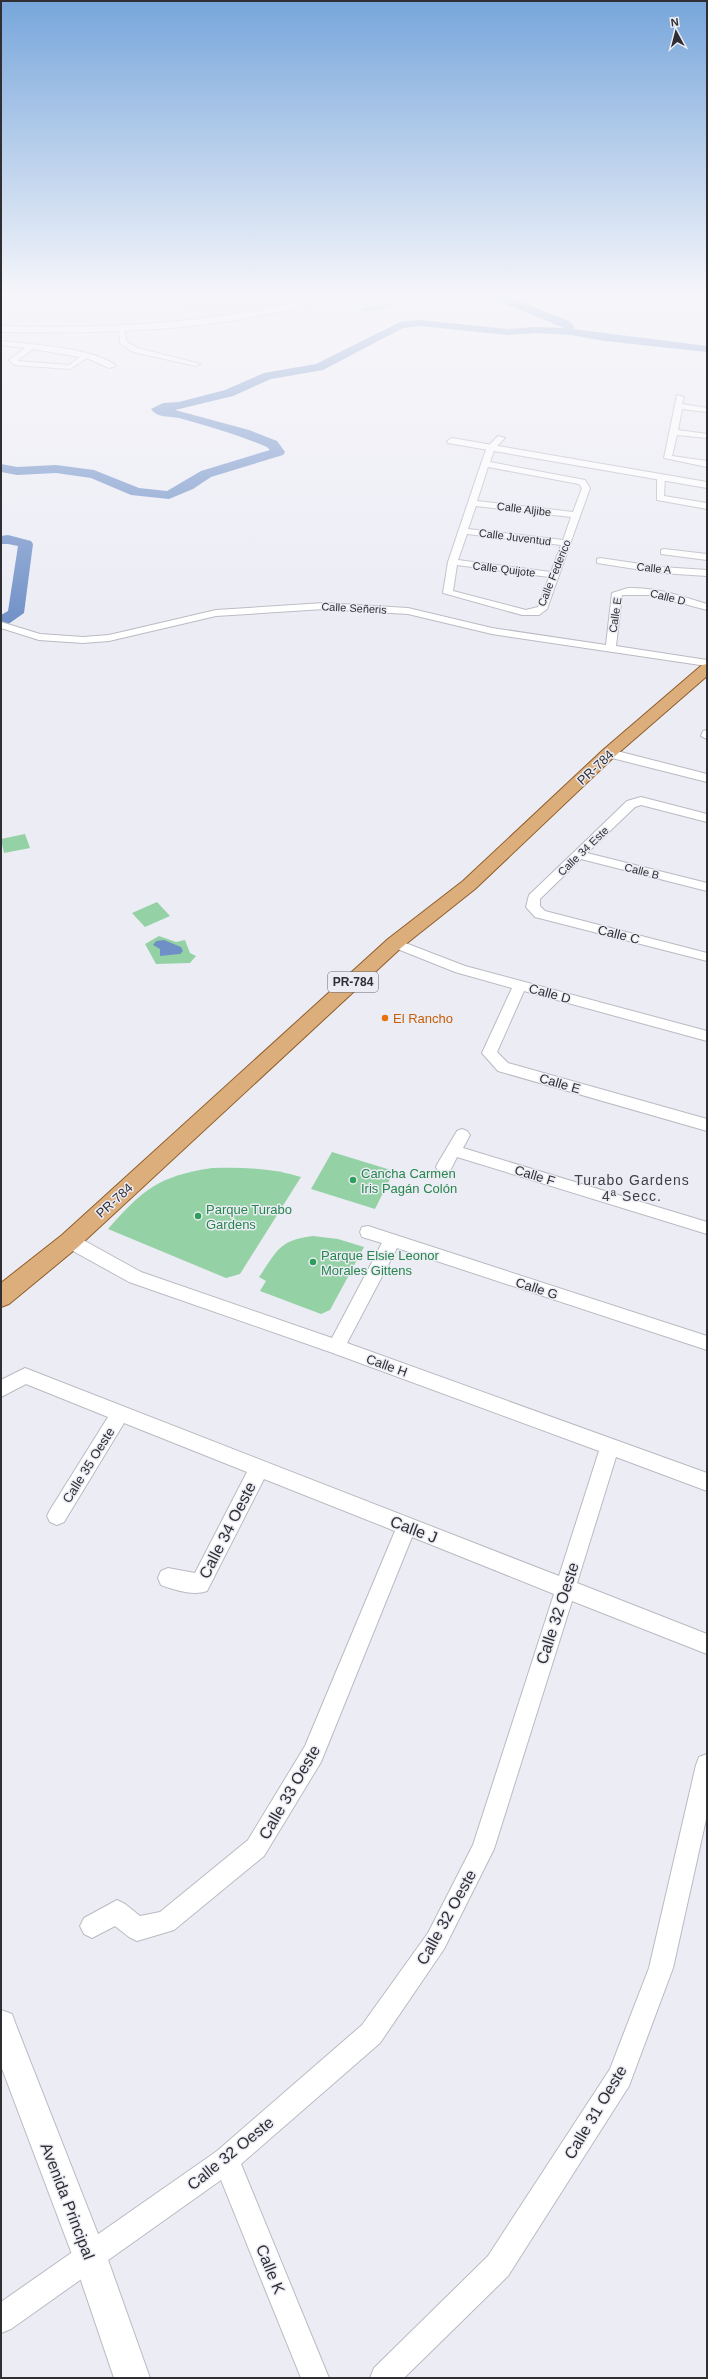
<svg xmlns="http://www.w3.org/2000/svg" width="708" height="2379" font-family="Helvetica,sans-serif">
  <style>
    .built { fill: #dfdff0 }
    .green { fill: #94d2a5 }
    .water { fill: #6f90c7 }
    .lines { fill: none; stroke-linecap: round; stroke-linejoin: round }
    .river { fill: #6f90c7; fill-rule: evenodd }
    .minor-casing { stroke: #babac3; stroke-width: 2 }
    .tertiary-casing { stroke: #babac3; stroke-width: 2 }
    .primary-casing { stroke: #905e29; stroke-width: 2 }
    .minor { fill: #fff; fill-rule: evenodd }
    .tertiary { fill: #fff; fill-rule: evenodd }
    .primary { fill: #dcae7b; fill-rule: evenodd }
    .food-dot { fill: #e8710a; stroke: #ececf5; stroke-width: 1.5 }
    .leisure-dot { fill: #2e9e5b; stroke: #ececf5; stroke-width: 1.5 }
    .labels { text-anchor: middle; stroke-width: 3; stroke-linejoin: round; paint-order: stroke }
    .far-street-label { font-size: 11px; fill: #2f2f33; stroke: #ececf5 }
    .shield { fill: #ececf5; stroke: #68686d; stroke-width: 1 }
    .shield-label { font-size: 12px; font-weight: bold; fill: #2f2f33 }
    .street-label { font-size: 13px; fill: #2f2f33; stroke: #ececf5 }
    .food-label { font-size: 13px; fill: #c56008; stroke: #ececf5; text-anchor: start }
    .leisure-label { font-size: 13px; fill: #27864d; stroke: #ececf5; text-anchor: start }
    .neighbourhood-label { font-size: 14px; letter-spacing: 1px; fill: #404047; stroke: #ececf5 }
    .near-street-label { font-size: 16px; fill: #2f2f33; stroke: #ececf5 }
  </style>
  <rect width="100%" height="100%" fill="#ececf5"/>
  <!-- built -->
  <polygon class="built" points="185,293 322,293 236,314 188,320"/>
  <!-- green -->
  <g class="green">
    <polygon points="383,303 393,307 367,313 357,309"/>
    <polygon points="25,834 30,848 4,853 1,839"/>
    <polygon points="157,902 170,916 145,927 132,913"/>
    <polygon points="159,936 176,942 185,940 190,953 196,956 190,963 156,964 145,944"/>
    <polygon points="332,1152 394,1171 375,1209 311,1189"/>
    <path d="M212,1168C244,1167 271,1168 301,1177L240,1274L226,1278L108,1229C143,1189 159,1176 212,1168Z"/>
    <path d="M313,1236L338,1239L364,1247L330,1310L321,1314L260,1291L266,1281L259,1277C277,1251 279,1240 313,1236Z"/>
  </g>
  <!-- water -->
  <g class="water">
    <path d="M83,293H130C120,300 95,298 83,295Z"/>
    <polygon points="164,940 181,947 183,951 180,954 160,956 160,949 153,945 156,941"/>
  </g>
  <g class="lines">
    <!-- river -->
    <g class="river">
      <path d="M473,293L503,295L569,321L575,327L573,329L707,346V352L605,341L571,335L535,333L508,335L420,326L403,328L323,370L271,379L233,396L175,410L249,430L277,441L285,452L283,455L211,477L193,489L169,499L131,495L91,478L56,473L17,475L1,472V464L17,467L56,465L94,470L139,488L167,491L201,471L270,450L267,447C238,435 209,426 179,418C169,416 157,418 151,409L163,403L179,402L225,390L264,373L316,364L400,322L420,320L508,329L535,327L564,328L496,300L474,295Z"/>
      <polygon points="8,535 31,541 33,544 24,613 7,625 1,627 1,615 8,611 18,546 8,544 1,544 1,536"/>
    </g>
    <!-- minor casing -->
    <g class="minor-casing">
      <g id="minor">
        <polygon points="118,326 123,327 127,342 138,348 200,364 196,366 133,352 120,343"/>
        <path d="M1,341C27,344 97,348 116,366L109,368L87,358L70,369L14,365L9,360L25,348L1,345ZM33,349L80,357L69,365L17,361Z"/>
        <polygon points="677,395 684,397 682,404 707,408 707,412 682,409 678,430 707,434 707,438 677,435 672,456 707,461 707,467 664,458"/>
        <path d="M498,436L505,438L495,448L490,462L585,480L590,488L547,609L539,615H522L443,593L448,562L481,464L487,447ZM488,467L579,484L582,488L573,512L477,501ZM476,506L571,517L563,540L468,529ZM467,534L561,545L551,572L458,560ZM457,565L549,577L538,607L526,610L453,591Z"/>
        <polygon points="661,474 665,477 664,496 707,503 707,509 657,500 657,477"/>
        <polygon points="664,549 707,554 707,560 661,554 661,550"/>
        <polygon points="600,558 661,567 707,570 707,576 661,573 597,563 597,559"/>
        <path d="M628,588C656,587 681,596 707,604V610L651,595H622L616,646L707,660V666L492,634L408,614L324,609L216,616L109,641L83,643L39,640L1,628V622L40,634L83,637L109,635L216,610L324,603L408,608L492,628L606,645L612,593Z"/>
        <polygon points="707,730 707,739 701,736 703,731"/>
        <polygon points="641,797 707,814 707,822 641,805 635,807 587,853 707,883 707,891 581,859 540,899 540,906 545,911 707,953 707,961 535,917 526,907 529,895 574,852 627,801"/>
        <polygon points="395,939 465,966 707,1031 707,1041 524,991 497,1052 508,1063 707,1119 707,1131 498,1071 482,1053 512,988 455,972 390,946 388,943 390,940"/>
        <polygon points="462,1129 467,1131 470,1135 463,1148 707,1222 707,1234 457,1157 450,1171 444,1173 438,1171 436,1167 438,1163 457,1131"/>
        <path d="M368,1226L707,1336V1350L397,1248L347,1343L707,1473V1491L616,1457L577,1583L707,1634V1654L572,1601L494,1849L444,1949L380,2043L241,2164L329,2378H301L221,2180L11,2329L1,2333V2302L217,2151L362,2025L428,1933L473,1845L554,1594L412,1537L321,1762L264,1856L174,1930L137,1941L129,1937L115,1926L92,1938L84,1934L80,1926L84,1918L117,1900L125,1904L140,1916L160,1912L248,1840L305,1746L395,1531L264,1479L207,1591C194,1596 174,1590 161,1585L158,1578L161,1571L168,1568L195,1573L247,1472L124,1423L64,1522L57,1525L50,1522L47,1516L50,1510L108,1417L26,1384L1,1397V1380L25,1368L559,1576L599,1451L330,1352L129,1282L64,1246L62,1241L64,1236L70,1234L76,1236L141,1272L332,1338L382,1243L362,1237L360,1232L362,1227Z"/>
        <polygon points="707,1754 707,1815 673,1968 629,2086 508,2276 404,2378 370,2378 374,2368 488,2256 610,2069 649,1968 696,1765 699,1757"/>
      </g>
    </g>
    <!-- tertiary casing -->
    <g class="tertiary-casing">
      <g id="tertiary">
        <path d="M335,293H347C340,300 322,301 313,304C211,331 106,334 1,332V326C116,329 223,323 335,293Z"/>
        <polygon points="452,438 707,482 707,488 448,443 447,441"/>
        <polygon points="609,749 707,774 707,782 604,756 602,753"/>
        <polygon points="1,2010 12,2014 16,2025 107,2257 150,2378 114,2378 73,2257 1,2066"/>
      </g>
    </g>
    <!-- primary casing -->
    <g class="primary-casing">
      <polygon id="primary" points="707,664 707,676 615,756 475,889 402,947 78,1247 9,1304 1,1307 1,1283 62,1235 388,939 463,881 603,750 702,665"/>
    </g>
    <!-- minor -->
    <use href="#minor" class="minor"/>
    <!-- tertiary -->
    <use href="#tertiary" class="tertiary"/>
    <!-- primary -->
    <use href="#primary" class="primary"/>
  </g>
  <!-- sky -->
  <linearGradient id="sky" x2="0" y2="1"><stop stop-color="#77a6db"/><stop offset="0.47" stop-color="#f6f6fa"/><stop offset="1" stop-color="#f6f6fa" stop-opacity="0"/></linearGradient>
  <rect width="708" height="626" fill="url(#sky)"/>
  <!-- markers -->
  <circle class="food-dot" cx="385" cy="1018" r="4"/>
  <g class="leisure-dot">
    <circle cx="353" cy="1180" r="4"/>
    <circle cx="198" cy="1216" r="4"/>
    <circle cx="313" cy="1262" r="4"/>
  </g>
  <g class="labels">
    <!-- far-street labels -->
    <g class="far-street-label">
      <text transform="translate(524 509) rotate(7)" y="4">Calle Aljibe</text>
      <text transform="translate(515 537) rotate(7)" y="4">Calle Juventud</text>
      <text transform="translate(654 568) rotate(6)" y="4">Calle A</text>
      <text transform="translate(504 569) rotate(7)" y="4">Calle Quijote</text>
      <text transform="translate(554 573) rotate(-68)" y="4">Calle Federico</text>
      <text transform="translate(668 597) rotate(14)" y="4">Calle D</text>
      <text transform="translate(354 608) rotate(3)" y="4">Calle Señeris</text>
      <text transform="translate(615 615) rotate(-82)" y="4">Calle E</text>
      <text transform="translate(583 851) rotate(-44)" y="4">Calle 34 Este</text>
      <text transform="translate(642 871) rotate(14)" y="4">Calle B</text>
    </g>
    <!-- shield labels -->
    <rect class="shield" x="328" y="972" width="50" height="20" rx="3"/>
    <g class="shield-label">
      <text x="353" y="986">PR-784</text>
    </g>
    <!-- street labels -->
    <g class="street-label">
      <text transform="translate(595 767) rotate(-43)" y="5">PR-784</text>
      <text transform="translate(619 934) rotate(14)" y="5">Calle C</text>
      <text transform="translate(550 993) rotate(15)" y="5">Calle D</text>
      <text transform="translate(560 1083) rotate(16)" y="5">Calle E</text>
      <text transform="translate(535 1175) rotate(17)" y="5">Calle F</text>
      <text transform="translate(114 1200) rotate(-42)" y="5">PR-784</text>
      <text transform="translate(537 1288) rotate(18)" y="5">Calle G</text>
      <text transform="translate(387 1365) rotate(20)" y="5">Calle H</text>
      <text transform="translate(88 1465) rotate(-58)" y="5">Calle 35 Oeste</text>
    </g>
    <!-- food labels -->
    <g class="food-label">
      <text x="393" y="1023">El Rancho</text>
    </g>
    <!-- leisure labels -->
    <g class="leisure-label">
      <text x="361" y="1178">Cancha Carmen<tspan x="361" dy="15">Iris Pagán Colón</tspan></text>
      <text x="206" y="1214">Parque Turabo<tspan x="206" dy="15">Gardens</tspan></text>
      <text x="321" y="1260">Parque Elsie Leonor<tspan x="321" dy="15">Morales Gittens</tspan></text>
    </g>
    <!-- neighbourhood labels -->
    <g class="neighbourhood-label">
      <text x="632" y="1185">Turabo Gardens<tspan x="632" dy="16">4ª Secc.</tspan></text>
    </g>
    <!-- near-street labels -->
    <g class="near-street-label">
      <text transform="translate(414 1529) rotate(21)" y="6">Calle J</text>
      <text transform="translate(227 1530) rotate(-63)" y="6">Calle 34 Oeste</text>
      <text transform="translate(557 1613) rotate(-72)" y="6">Calle 32 Oeste</text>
      <text transform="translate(289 1792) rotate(-60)" y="6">Calle 33 Oeste</text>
      <text transform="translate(446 1917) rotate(-61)" y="6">Calle 32 Oeste</text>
      <text transform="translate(595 2112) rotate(-59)" y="6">Calle 31 Oeste</text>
      <text transform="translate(230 2153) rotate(-39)" y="6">Calle 32 Oeste</text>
      <text transform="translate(68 2201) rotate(69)" y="6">Avenida Principal</text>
      <text transform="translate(271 2269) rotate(68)" y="6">Calle K</text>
    </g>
  </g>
  <!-- border -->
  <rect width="708" height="2379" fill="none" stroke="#2f2f33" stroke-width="4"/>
  <!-- north arrow -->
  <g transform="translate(676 32) rotate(353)" stroke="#ececf5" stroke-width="3" paint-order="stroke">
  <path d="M0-3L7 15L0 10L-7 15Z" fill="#2f2f33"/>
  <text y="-6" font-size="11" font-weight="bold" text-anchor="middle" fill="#2f2f33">N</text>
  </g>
</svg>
